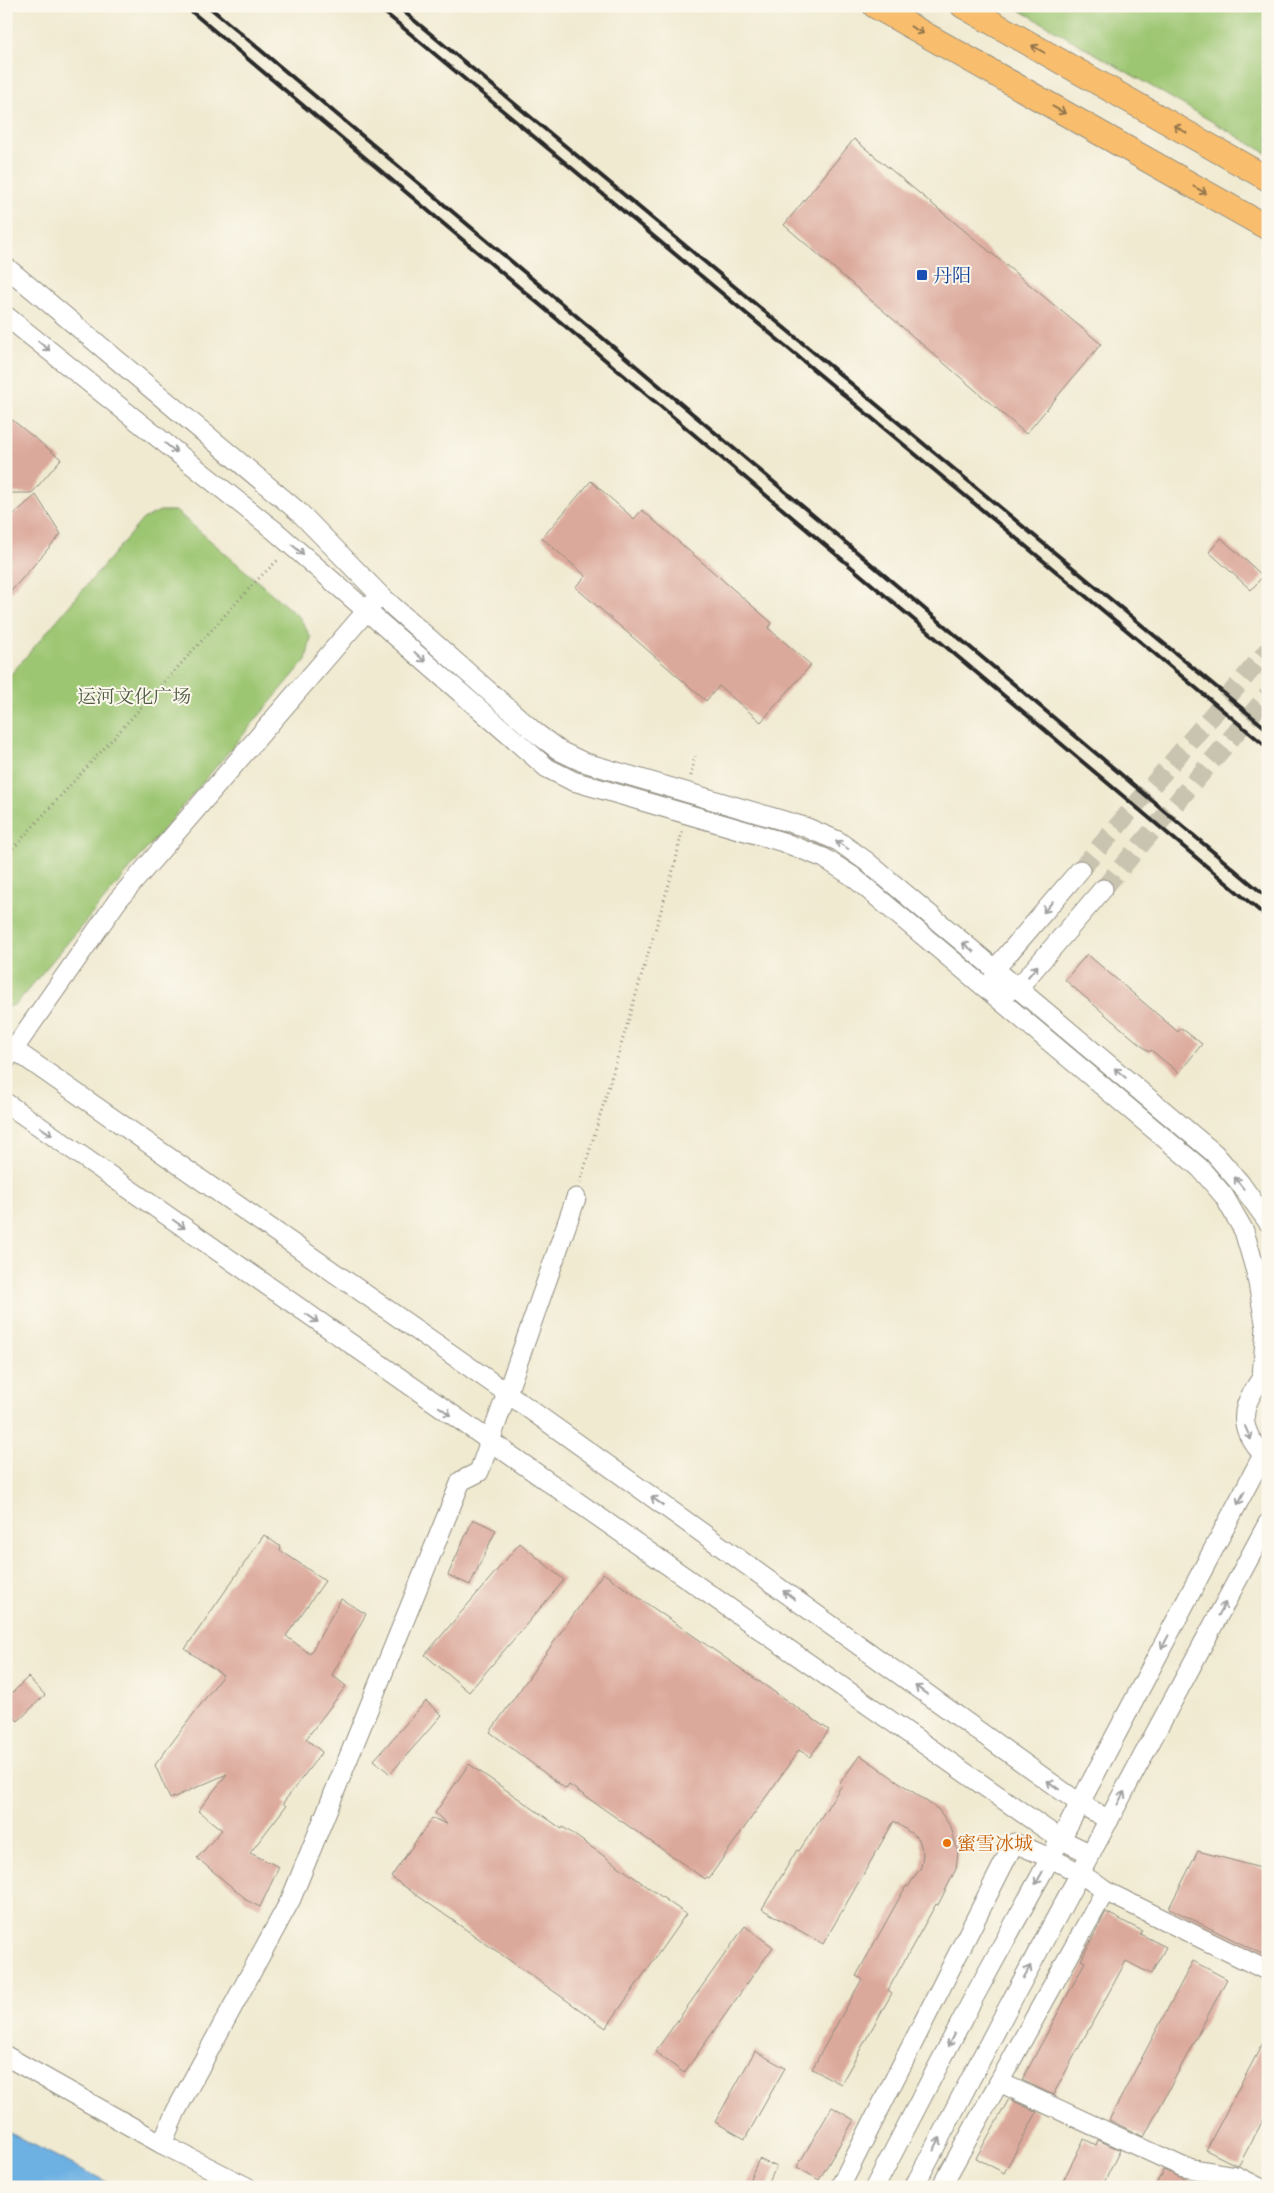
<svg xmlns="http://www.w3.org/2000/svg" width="1274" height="2193" font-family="'IM FELL Great Primer','Noto Serif SC',serif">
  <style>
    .green { fill: #9dc672; stroke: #64784e }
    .water { fill: #6db0e2; stroke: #4c6e86 }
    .building { fill: #dba99b }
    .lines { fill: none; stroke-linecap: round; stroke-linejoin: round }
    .minor-tunnel { stroke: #c9c4b0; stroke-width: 19; stroke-dasharray: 19 9; stroke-linecap: butt }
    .minor-casing { stroke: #8e8a7e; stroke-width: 21 }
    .major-casing { stroke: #8e8a7e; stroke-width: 26 }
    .path { stroke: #8e8a7e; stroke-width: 3; stroke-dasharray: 1 4; stroke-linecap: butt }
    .minor { stroke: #fff; stroke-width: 19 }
    .major { stroke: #f9be6d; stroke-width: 24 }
    .rail { stroke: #2b2b2b; stroke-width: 4 }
    .oneway { stroke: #92744c }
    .oneway2 { stroke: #a0a0a0 }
    .transit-dot { fill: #1a4fb4; stroke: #fbf7ec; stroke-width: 2 }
    .food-dot { fill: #e8710a; stroke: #fbf7ec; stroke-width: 2 }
    .labels { text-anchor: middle; stroke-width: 4; stroke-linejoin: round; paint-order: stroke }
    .transit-label { font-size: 19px; fill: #164399; stroke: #fbf7ec; text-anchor: start }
    .park-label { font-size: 19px; fill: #4d5a40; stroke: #fbf7ec }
    .food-label { font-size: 19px; fill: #c56008; stroke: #fbf7ec; text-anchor: start }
  </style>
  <rect width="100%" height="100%" fill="#fbf7ec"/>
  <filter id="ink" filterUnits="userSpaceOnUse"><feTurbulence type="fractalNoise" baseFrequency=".02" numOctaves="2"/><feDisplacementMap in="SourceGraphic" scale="10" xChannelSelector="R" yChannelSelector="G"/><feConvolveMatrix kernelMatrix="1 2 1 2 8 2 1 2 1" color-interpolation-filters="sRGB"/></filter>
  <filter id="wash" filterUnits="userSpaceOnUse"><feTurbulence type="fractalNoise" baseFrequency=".0096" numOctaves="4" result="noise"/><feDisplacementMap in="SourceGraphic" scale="20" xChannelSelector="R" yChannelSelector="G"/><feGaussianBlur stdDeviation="1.12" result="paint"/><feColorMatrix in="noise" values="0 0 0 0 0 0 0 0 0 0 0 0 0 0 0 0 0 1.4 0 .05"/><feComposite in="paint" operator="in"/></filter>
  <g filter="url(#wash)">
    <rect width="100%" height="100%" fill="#f0ead1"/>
    <!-- green -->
    <g class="green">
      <polygon points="1013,6 1268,6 1268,154"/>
      <polygon points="160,511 176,511 300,618 311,638 306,660 16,1004 6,1008 6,680 143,519"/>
    </g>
    <!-- water -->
    <polygon class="water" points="6,2131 117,2187 6,2187"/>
    <g id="blocks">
      <!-- building -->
      <g class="building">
        <polygon points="854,139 1101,344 1026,434 784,225"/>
        <polygon points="6,415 61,459 32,493 6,493"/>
        <polygon points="591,481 634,519 642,510 772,623 768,628 811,665 761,722 719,686 706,701 575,587 586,576 542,538"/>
        <polygon points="36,495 61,534 6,597 6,521"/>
        <polygon points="1221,538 1263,576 1251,590 1209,552"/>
        <polygon points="1087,954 1178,1032 1181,1028 1202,1044 1179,1073 1151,1050 1149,1052 1065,980"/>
        <polygon points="473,1519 496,1530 470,1585 448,1575"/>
        <polygon points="264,1535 281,1547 280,1550 325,1581 286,1636 310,1654 341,1599 366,1614 332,1675 346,1686 306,1739 322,1752 283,1803 286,1806 250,1853 279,1867 260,1907 244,1899 245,1898 197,1858 222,1830 198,1811 227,1774 170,1799 155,1765 223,1675 185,1649"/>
        <polygon points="520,1543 564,1580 469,1692 425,1655"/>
        <polygon points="603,1573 829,1730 810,1757 799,1750 709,1878 707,1877 705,1879 569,1785 566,1789 490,1732"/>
        <polygon points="28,1677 45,1695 18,1721 6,1709 6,1699"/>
        <polygon points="426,1701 442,1715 390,1774 374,1760"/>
        <polygon points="860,1755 939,1810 951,1827 958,1852 956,1869 938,1905 936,1904 888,1990 892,1993 841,2084 812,2069 862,1979 856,1976 906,1886 908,1887 921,1867 923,1854 919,1839 894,1821 823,1944 762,1909 797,1850 799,1851 842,1785 840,1783"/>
        <polygon points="469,1764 562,1829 563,1827 686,1914 606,2028 391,1877 432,1818 447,1824 435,1813"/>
        <polygon points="1198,1851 1268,1870 1268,1957 1169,1908"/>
        <polygon points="1106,1912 1142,1931 1140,1934 1166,1947 1151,1974 1126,1961 1053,2095 1022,2080 1085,1962 1081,1960"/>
        <polygon points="745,1926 773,1947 684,2073 655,2052"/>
        <polygon points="1193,1961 1227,1979 1144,2137 1109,2120"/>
        <polygon points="1268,2033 1268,2111 1239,2165 1234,2164 1206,2150"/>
        <polygon points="755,2051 785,2068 745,2139 715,2122"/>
        <polygon points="1009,2099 1037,2112 1004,2173 976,2158"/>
        <polygon points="832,2107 854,2120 819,2180 797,2167"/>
        <polygon points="1084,2139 1096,2145 1098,2140 1120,2150 1102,2187 1060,2187"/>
        <polygon points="759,2159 776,2167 767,2187 746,2187"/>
        <polygon points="1163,2170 1183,2178 1200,2187 1155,2187"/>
      </g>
    </g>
  </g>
  <g filter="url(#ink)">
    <use href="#blocks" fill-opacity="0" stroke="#8e8a7e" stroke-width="1"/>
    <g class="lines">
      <!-- minor-tunnel -->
      <g class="minor-tunnel">
        <polyline points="1080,870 1268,650"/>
        <polyline points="1103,889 1268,695"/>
      </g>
      <!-- minor casing -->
      <g class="minor-casing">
        <g id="minor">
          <polyline points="6,267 300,513 380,595 536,733 560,751 583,762 805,827 838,841 866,861 1214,1153 1240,1183 1268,1222"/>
          <polyline points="6,316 275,531 547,768 573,781 783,842 824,858 852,876 1200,1168 1224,1196 1244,1231 1256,1272 1266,1328 1262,1376"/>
          <polyline points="994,980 995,969 1080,870"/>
          <polyline points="1006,991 1018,988 1103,889"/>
          <polyline points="6,1044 507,1393 1079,1803 1109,1820"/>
          <polyline points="6,1060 118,900 376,600"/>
          <polyline points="6,1103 1060,1839 1091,1854"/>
          <path d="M1268,1371C1262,1376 1258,1383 1254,1390C1236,1417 1245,1438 1268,1459"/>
          <polyline points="1105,1891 1268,1971"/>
          <polyline points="6,2056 162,2144 247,2187"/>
          <polyline points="999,2082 1183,2167 1236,2176 1258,2187"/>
          <polyline points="162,2144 176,2111 291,1899 461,1481 479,1472 576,1198"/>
          <path d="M840,2187L1014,1843C1048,1857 1076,1868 1105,1891L941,2187"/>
          <polyline points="875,2187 974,1997 1070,1822 1263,1455"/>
          <polyline points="914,2187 1004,2015 1268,1523"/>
        </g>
      </g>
      <!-- major casing -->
      <g class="major-casing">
        <g id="major">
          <polyline points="875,6 1268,228"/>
          <polyline points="963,6 1268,179"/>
        </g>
      </g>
      <!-- path -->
      <g class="path">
        <polyline points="691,776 695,756"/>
        <polyline points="6,856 257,580 280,558"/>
        <polyline points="580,1183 676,860 682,831"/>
      </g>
      <!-- minor -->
      <use href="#minor" class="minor"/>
      <!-- major -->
      <use href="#major" class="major"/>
      <!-- rail -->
      <g class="rail">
        <polyline points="185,6 1268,918"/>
        <polyline points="208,6 1268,898"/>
        <polyline points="377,6 1268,748"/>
        <polyline points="397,6 1268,730"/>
      </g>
    </g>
    <!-- one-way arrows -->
    <defs><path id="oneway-shaft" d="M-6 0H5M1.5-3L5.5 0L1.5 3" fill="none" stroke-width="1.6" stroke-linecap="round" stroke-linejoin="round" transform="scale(1.25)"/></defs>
    <g class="oneway">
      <use href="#oneway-shaft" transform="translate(917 30) rotate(29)"/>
      <use href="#oneway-shaft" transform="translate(1038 49) rotate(-150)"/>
      <use href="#oneway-shaft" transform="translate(1059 110) rotate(29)"/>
      <use href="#oneway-shaft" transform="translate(1180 129) rotate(-150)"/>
      <use href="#oneway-shaft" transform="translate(1200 190) rotate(29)"/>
    </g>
    <g class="oneway2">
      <use href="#oneway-shaft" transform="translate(44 346) rotate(39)"/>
      <use href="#oneway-shaft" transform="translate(171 448) rotate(39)"/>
      <use href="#oneway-shaft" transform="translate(298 550) rotate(41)"/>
      <use href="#oneway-shaft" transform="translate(420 657) rotate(42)"/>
      <use href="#oneway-shaft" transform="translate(842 845) rotate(-148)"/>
      <use href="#oneway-shaft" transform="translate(1048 907) rotate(130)"/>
      <use href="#oneway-shaft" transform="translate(968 947) rotate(-140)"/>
      <use href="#oneway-shaft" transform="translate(1033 971) rotate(-50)"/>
      <use href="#oneway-shaft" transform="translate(1120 1073) rotate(-140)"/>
      <use href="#oneway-shaft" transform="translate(46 1131) rotate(35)"/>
      <use href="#oneway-shaft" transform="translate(1239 1183) rotate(-128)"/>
      <use href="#oneway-shaft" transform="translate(179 1224) rotate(35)"/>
      <use href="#oneway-shaft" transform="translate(312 1318) rotate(35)"/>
      <use href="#oneway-shaft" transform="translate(445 1411) rotate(35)"/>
      <use href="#oneway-shaft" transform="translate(1248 1433) rotate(66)"/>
      <use href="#oneway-shaft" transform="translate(1241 1498) rotate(118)"/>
      <use href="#oneway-shaft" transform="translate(657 1501) rotate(-144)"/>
      <use href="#oneway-shaft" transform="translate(789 1595) rotate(-144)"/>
      <use href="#oneway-shaft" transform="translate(1222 1609) rotate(-62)"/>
      <use href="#oneway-shaft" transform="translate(1165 1642) rotate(118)"/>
      <use href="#oneway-shaft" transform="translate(921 1690) rotate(-144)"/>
      <use href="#oneway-shaft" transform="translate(1053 1785) rotate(-144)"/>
      <use href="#oneway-shaft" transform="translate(1121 1798) rotate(-62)"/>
      <use href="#oneway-shaft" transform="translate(1039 1878) rotate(119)"/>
      <use href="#oneway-shaft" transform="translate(1027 1972) rotate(-61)"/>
      <use href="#oneway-shaft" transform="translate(951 2040) rotate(117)"/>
      <use href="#oneway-shaft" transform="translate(937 2144) rotate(-62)"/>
    </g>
  </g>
  <!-- markers -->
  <rect class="transit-dot" x="916" y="269" width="12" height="12" rx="2.5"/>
  <circle class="food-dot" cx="947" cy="1843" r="5"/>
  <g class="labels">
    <!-- transit labels -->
    <g class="transit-label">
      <text x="933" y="282">丹阳</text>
    </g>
    <!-- park labels -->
    <g class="park-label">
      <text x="134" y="703">运河文化广场</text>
    </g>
    <!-- food labels -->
    <g class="food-label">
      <text x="957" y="1850">蜜雪冰城</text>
    </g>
  </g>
  <!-- margin -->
  <rect width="1274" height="2193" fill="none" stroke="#fbf7ec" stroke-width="25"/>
</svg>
